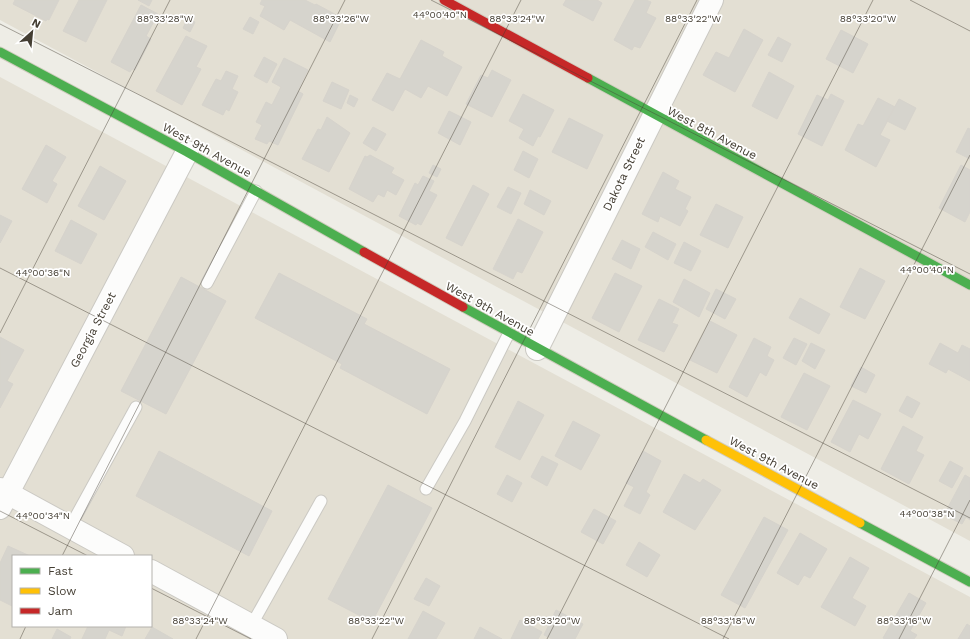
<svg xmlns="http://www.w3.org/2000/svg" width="970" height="639" font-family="'Work Sans',sans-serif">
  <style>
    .residential { fill: #e3dfd3; fill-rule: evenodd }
    .building { fill: #d6d4cd; stroke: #d6d3cc }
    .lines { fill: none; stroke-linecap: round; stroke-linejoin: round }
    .lane-casing { stroke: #cbc9c3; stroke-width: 13 }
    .street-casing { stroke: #cbc9c3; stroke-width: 24 }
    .fast-casing { stroke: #d0ccbe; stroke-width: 11 }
    .slow-casing { stroke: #d0ccbe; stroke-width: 11 }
    .jam-casing { stroke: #d0ccbe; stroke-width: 11 }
    .lane { stroke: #fcfcfb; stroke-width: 11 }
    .street { stroke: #fcfcfb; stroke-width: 22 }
    .fast { stroke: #4caf50; stroke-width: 9 }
    .slow { stroke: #ffc107; stroke-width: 9 }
    .jam { stroke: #c62828; stroke-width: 9 }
    .ticks { fill: none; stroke: #443e33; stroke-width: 1; stroke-opacity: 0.45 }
    .labels { text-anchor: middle; stroke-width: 3.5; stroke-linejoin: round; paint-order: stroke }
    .street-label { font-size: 12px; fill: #443e33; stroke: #fff }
    .ticks-label { font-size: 10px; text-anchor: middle; fill: #443e33; stroke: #fff; stroke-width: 3.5; stroke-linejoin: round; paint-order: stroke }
  </style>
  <rect width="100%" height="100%" fill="#eeede6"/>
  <!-- residential -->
  <g class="residential">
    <polygon points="0,0 970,0 970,541 0,20"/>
    <path d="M0,77L970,597V639H0ZM13,556H151V626H13Z"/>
  </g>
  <!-- building -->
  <g class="building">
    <polygon points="15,0 59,0 49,20 47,19 46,21 13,4"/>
    <polygon points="79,0 107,0 86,42 63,31"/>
    <polygon points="138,0 152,0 149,6"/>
    <polygon points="262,0 305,0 315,5 316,4 342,18 330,42 290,20 284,30 260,16 265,6 260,4"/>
    <polygon points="566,0 597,0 602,3 593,21 563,5"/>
    <polygon points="635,0 646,0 651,2 646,13 656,18 640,48 634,46 632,50 614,40"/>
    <polygon points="141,5 158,14 146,36 151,39 135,70 132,69 130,72 111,62"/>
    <polygon points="250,17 259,22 253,34 243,29"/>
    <polygon points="188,18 195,22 190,32 183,28"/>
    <polygon points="744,29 763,40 735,92 703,75 716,52 729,58"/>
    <polygon points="841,30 868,44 853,73 826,59"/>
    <polygon points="186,36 207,46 196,67 201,69 182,105 156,91"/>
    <polygon points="778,37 791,44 782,62 768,55"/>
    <polygon points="421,40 444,52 442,56 462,67 447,96 428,86 421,98 405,89 393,111 372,100 387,73 400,79"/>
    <polygon points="264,57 277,64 267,83 254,76"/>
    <polygon points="284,58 308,70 298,91 303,94 278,145 269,141 267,144 255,139 262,125 256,122 266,102 272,105 281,87 272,82"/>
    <polygon points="492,70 511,80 492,117 466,104 481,75 488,78"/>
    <polygon points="226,71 238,76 232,89 238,92 229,111 226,109 223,115 202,105 216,79 221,81"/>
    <polygon points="769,72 794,86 777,119 752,106"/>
    <polygon points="332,82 349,90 341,109 323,101"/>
    <polygon points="523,94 554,110 540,137 538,136 533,146 519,138 524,129 509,121"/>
    <polygon points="831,94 844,101 822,146 798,134 817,95 828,100"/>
    <polygon points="350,95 358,99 354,107 347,103"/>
    <polygon points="878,98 895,107 880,135 890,140 876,167 845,150 858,124 863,126"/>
    <polygon points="899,99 916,108 905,130 887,121"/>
    <polygon points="449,111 471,122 460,145 438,133"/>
    <polygon points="327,117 350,133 329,172 302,159 318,129 321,130"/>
    <polygon points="569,118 603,135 587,169 552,152"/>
    <polygon points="373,127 386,134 376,151 363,143"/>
    <polygon points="968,128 970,129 970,159 956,152"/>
    <polygon points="46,145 66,157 52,181 57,184 47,203 22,189"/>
    <polygon points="523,151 538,159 529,178 514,170"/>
    <polygon points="370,155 394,168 391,173 404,180 396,195 387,190 384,197 378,194 373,202 349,189 365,156 367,157"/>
    <polygon points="433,165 441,169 437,177 429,173"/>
    <polygon points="961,165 970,170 970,212 965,222 939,208"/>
    <polygon points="100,166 126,181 104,220 78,206"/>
    <polygon points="663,172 679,181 675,189 691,197 685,209 688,211 680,226 660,216 658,222 642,214"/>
    <polygon points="423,176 434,181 429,191 437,195 421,225 417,223 416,225 399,216 415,183 418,185"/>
    <polygon points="473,185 489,194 462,246 446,238"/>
    <polygon points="508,187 521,193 511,214 497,207"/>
    <polygon points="530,190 551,201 544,215 524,204"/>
    <polygon points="716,204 743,217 728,248 700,235"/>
    <polygon points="0,215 12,221 0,243"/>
    <polygon points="518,219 543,232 522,273 517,271 513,279 493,269"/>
    <polygon points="71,220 97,234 81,264 55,251"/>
    <polygon points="653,232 676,244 668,260 645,247"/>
    <polygon points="622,240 640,249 631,269 612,259"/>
    <polygon points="684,242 701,251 691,271 674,263"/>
    <polygon points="860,268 885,281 865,319 840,307"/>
    <polygon points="279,273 367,319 364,324 450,369 427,414 340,368 342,364 255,318"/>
    <polygon points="615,273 642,286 619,332 592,318"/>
    <polygon points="181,277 226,301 166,414 121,391"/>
    <polygon points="684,279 710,293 699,317 673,302"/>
    <polygon points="716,289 736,299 725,319 706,309"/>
    <polygon points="800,298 830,314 819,334 789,318"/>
    <polygon points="659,299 679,309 672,323 678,325 664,352 638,340"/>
    <polygon points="710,321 737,335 717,373 690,360"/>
    <polygon points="0,337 24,350 7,381 13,384 0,408"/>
    <polygon points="754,338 771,347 767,356 774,360 766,376 760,372 747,397 729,387"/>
    <polygon points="794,338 807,344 796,365 783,358"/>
    <polygon points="811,343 825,350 815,369 802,361"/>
    <polygon points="940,343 958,353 962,345 970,349 970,381 948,369 946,373 929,364"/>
    <polygon points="861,367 875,375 866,393 851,386"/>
    <polygon points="804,373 830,386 807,430 781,417"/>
    <polygon points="907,396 920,403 912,418 899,411"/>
    <polygon points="853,400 881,414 868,439 859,434 850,452 831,442"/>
    <polygon points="518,401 544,415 520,460 495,447"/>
    <polygon points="573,421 600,435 581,470 555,456"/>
    <polygon points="903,426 923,437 916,451 924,455 909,484 881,469"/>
    <polygon points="159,451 272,511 249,556 136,496"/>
    <polygon points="643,451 661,461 646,492 650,495 640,514 624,506 634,487 626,483"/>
    <polygon points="542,456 558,464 547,486 531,477"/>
    <polygon points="950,461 963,468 952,488 939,481"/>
    <polygon points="684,474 700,483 703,479 721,490 695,530 663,512"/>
    <polygon points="507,475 522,483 512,502 497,494"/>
    <polygon points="965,475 970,478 970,520 966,517 962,524 944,515"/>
    <polygon points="388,485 432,508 372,622 328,599"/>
    <polygon points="594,509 616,521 603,544 581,532"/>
    <polygon points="764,517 788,530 745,608 721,595"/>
    <polygon points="800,533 827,549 810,578 804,575 798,585 777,573"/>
    <polygon points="639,542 660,555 647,577 626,565"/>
    <polygon points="8,546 30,556 13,556 12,606 0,600 0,563"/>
    <polygon points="850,557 869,568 852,598 866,606 855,626 821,607"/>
    <polygon points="426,578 440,586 429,606 414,599"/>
    <polygon points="909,593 926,603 910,631 917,635 914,639 885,639 883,638"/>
    <polygon points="556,610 583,624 575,639 552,639 544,635"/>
    <polygon points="423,611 445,623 436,639 408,639"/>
    <polygon points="520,620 542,632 538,639 511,639"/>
    <polygon points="967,624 970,626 970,639 958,639"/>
    <polygon points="88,626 126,626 122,636 109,630 105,639 82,639"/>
    <polygon points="152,627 173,639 145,639"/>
    <polygon points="480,627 502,639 474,639"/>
    <polygon points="57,629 71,637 70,639 52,639"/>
  </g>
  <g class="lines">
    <!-- lane casing -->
    <g class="lane-casing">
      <g id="lane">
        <polyline points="207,283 256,191"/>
        <polyline points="426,489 465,421 509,333"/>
        <polyline points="70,527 136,407"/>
        <polyline points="251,626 321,501"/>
      </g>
    </g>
    <!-- street casing -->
    <g class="street-casing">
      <g id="street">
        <polyline points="537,349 712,0"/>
        <polyline points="0,489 123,556"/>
        <polyline points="0,508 187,152"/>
        <polyline points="151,571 276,639"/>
      </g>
    </g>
    <!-- fast casing -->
    <g class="fast-casing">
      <g id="fast">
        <polyline points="0,52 187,152 364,252"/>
        <polyline points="588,78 970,285"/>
        <polyline points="463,307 706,440"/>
        <polyline points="860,523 970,582"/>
      </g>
    </g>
    <!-- slow casing -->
    <g class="slow-casing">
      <polyline id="slow" points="706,440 860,523"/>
    </g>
    <!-- jam casing -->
    <g class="jam-casing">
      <g id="jam">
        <polyline points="444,0 588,78"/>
        <polyline points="364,252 463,307"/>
      </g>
    </g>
    <!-- lane -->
    <use href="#lane" class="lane"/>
    <!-- street -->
    <use href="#street" class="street"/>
    <!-- fast -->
    <use href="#fast" class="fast"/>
    <!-- slow -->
    <use href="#slow" class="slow"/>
    <!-- jam -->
    <use href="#jam" class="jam"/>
  </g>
  <!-- ticks -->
  <path class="ticks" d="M431,0L970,274M910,0L970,31M0,24L970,518M0,268L729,639M0,333L170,0M0,511L88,556M62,556L345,0M151,588L251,639M20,639L26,626M196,639L521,0M372,639L697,0M547,639L873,0M723,639L970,155M899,639L970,500"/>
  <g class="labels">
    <!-- street labels -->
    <g class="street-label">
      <text transform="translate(712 133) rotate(28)" y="4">West 8th Avenue</text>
      <text transform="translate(207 150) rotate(29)" y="4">West 9th Avenue</text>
      <text transform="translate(624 174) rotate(-64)" y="4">Dakota Street</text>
      <text transform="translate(490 309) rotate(29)" y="4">West 9th Avenue</text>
      <text transform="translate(93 330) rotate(-62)" y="4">Georgia Street</text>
      <text transform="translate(774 463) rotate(28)" y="4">West 9th Avenue</text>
    </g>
  </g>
  <g class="ticks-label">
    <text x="440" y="18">44°00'40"N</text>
    <text x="165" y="22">88°33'28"W</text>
    <text x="341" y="22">88°33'26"W</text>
    <text x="517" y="22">88°33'24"W</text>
    <text x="693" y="22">88°33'22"W</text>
    <text x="868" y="22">88°33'20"W</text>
    <text x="927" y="273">44°00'40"N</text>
    <text x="43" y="276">44°00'36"N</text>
    <text x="927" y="517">44°00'38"N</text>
    <text x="43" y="519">44°00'34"N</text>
    <text x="200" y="624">88°33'24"W</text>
    <text x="376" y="624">88°33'22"W</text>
    <text x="552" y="624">88°33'20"W</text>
    <text x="728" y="624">88°33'18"W</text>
    <text x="904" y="624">88°33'16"W</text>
  </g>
  <!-- legend -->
  <rect x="12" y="555" width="140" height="72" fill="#ffffff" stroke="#b4b2ad"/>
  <rect x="20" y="568" width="20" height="6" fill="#4caf50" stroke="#b4b2ad"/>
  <text x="48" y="575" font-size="12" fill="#443e33">Fast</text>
  <rect x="20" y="588" width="20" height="6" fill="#ffc107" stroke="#b4b2ad"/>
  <text x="48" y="595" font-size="12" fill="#443e33">Slow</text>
  <rect x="20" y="608" width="20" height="6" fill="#c62828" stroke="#b4b2ad"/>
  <text x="48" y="615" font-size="12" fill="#443e33">Jam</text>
  <!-- north arrow -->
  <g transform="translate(32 32) rotate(27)" stroke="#ffffff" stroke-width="3" paint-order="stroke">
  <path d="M0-3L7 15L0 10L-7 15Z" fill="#443e33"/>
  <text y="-6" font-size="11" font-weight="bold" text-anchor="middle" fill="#443e33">N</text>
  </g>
</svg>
